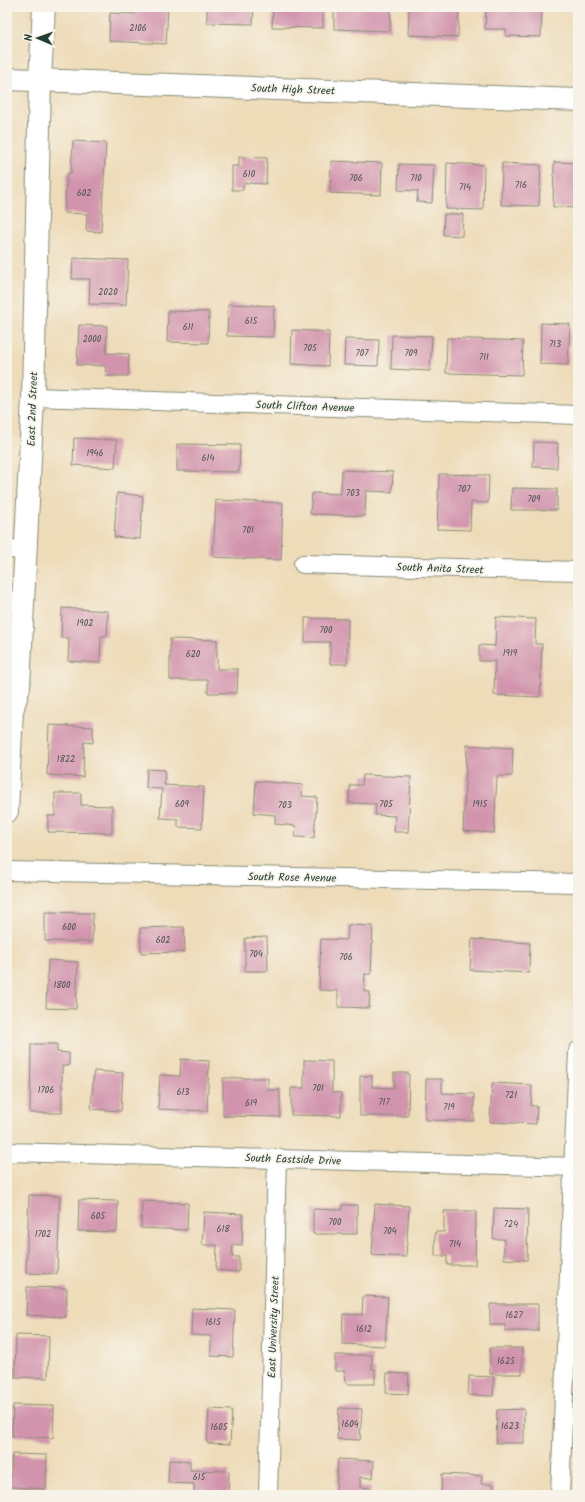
<svg xmlns="http://www.w3.org/2000/svg" width="585" height="1502" font-family="Kalam,sans-serif">
  <style>
    .building { fill: #d294ad }
    .lines { fill: none; stroke-linecap: round; stroke-linejoin: round }
    .minor-casing { stroke: #868c76; stroke-width: 20 }
    .tertiary-casing { stroke: #868c76; stroke-width: 24 }
    .minor { stroke: #fff; stroke-width: 18 }
    .tertiary { stroke: #fff; stroke-width: 22 }
    .labels { text-anchor: middle; stroke-width: 3.5; stroke-linejoin: round; paint-order: stroke }
    .number-label { font-size: 9px; fill: #4c5352 }
    .street-label { font-size: 11px; fill: #1f3d34; stroke: #f7f3e8 }
  </style>
  <rect width="100%" height="100%" fill="#f7f3e8"/>
  <filter id="ink" filterUnits="userSpaceOnUse"><feTurbulence type="fractalNoise" baseFrequency=".025" numOctaves="2"/><feDisplacementMap in="SourceGraphic" scale="8" xChannelSelector="R" yChannelSelector="G"/><feConvolveMatrix kernelMatrix="1 2 1 2 8 2 1 2 1" color-interpolation-filters="sRGB"/></filter>
  <filter id="wash" filterUnits="userSpaceOnUse"><feTurbulence type="fractalNoise" baseFrequency=".012" numOctaves="4" result="noise"/><feDisplacementMap in="SourceGraphic" scale="16" xChannelSelector="R" yChannelSelector="G"/><feGaussianBlur stdDeviation="0.9" result="paint"/><feColorMatrix in="noise" values="0 0 0 0 0 0 0 0 0 0 0 0 0 0 0 0 0 1.4 0 .05"/><feComposite in="paint" operator="in"/></filter>
  <g filter="url(#wash)">
    <rect width="100%" height="100%" fill="#eedcb9"/>
    <g id="blocks">
      <!-- building -->
      <g class="building">
        <polygon points="135,7 168,7 166,44 109,41 110,13 135,14"/>
        <polygon points="207,7 254,7 253,24 207,23"/>
        <polygon points="273,7 323,7 323,28 272,27"/>
        <polygon points="334,7 391,7 390,31 334,29"/>
        <polygon points="409,7 459,7 458,37 408,35"/>
        <polygon points="486,7 542,7 541,37 506,36 506,29 485,29"/>
        <polygon points="73,141 106,143 101,232 86,231 87,214 64,213 67,173 71,173"/>
        <polygon points="239,157 267,158 266,184 244,183 243,190 232,190 232,166 239,166"/>
        <polygon points="331,161 382,163 381,195 330,193"/>
        <polygon points="554,162 578,163 578,208 553,207"/>
        <polygon points="447,163 484,165 483,210 446,209"/>
        <polygon points="502,163 541,165 539,206 501,205"/>
        <polygon points="399,164 434,165 432,203 417,202 418,191 398,190"/>
        <polygon points="444,214 463,214 462,236 443,235"/>
        <polygon points="73,258 128,260 126,305 89,304 90,279 72,279"/>
        <polygon points="228,304 274,306 273,337 227,336"/>
        <polygon points="168,311 209,312 208,343 167,342"/>
        <polygon points="541,323 570,324 568,365 540,364"/>
        <polygon points="79,325 107,326 106,353 129,354 128,376 105,376 106,366 77,365"/>
        <polygon points="292,330 329,332 328,366 291,364"/>
        <polygon points="392,335 432,336 430,371 391,369"/>
        <polygon points="447,338 523,341 522,375 446,373"/>
        <polygon points="345,339 379,340 378,366 344,365"/>
        <polygon points="74,438 117,440 115,468 73,465"/>
        <polygon points="534,442 558,443 557,468 533,467"/>
        <polygon points="177,444 240,445 239,472 177,471"/>
        <polygon points="342,470 393,472 392,492 366,491 365,516 310,514 312,493 341,494"/>
        <polygon points="439,474 489,475 488,503 471,502 470,530 437,529"/>
        <polygon points="512,488 557,489 557,510 511,510"/>
        <polygon points="117,493 143,496 140,539 114,537"/>
        <polygon points="216,500 283,503 281,560 213,557"/>
        <polygon points="62,608 108,611 107,636 101,636 100,663 68,661 69,638 61,638"/>
        <polygon points="496,617 536,619 535,644 542,644 540,697 494,695 495,661 479,661 479,645 495,646"/>
        <polygon points="305,618 348,619 347,664 330,664 330,642 305,642"/>
        <polygon points="170,639 217,640 217,669 238,669 237,693 208,693 208,680 170,680"/>
        <polygon points="49,725 93,727 93,743 84,742 83,777 47,775"/>
        <polygon points="467,745 513,748 512,776 497,776 494,833 463,831"/>
        <polygon points="147,769 165,770 164,785 204,787 202,828 178,827 178,819 160,818 162,789 146,788"/>
        <polygon points="363,775 411,777 408,832 394,832 395,816 375,815 376,804 349,803 350,785 362,785"/>
        <polygon points="256,781 303,785 302,796 317,797 314,838 295,837 296,826 275,824 275,815 254,813"/>
        <polygon points="55,793 81,793 81,805 112,806 112,833 48,832 48,816 55,816"/>
        <polygon points="45,912 93,913 92,942 45,941"/>
        <polygon points="348,925 373,926 371,974 365,974 364,991 370,992 369,1008 338,1007 338,991 319,990 321,939 347,940"/>
        <polygon points="171,927 184,927 185,952 141,953 140,928"/>
        <polygon points="267,937 268,971 245,971 245,938"/>
        <polygon points="472,939 530,943 529,973 470,970"/>
        <polygon points="48,960 78,962 76,1009 46,1008"/>
        <polygon points="31,1044 57,1044 57,1052 69,1053 69,1066 62,1066 62,1113 30,1113"/>
        <polygon points="181,1059 209,1061 207,1111 158,1109 160,1075 180,1076"/>
        <polygon points="304,1060 332,1061 332,1092 341,1093 341,1116 291,1115 291,1088 304,1088"/>
        <polygon points="94,1071 123,1073 121,1111 91,1109"/>
        <polygon points="394,1073 409,1073 408,1116 360,1116 360,1076 372,1076 372,1087 394,1088"/>
        <polygon points="223,1078 268,1078 268,1090 280,1090 280,1117 223,1116"/>
        <polygon points="426,1079 442,1079 442,1093 474,1094 474,1121 425,1120"/>
        <polygon points="492,1083 532,1085 531,1106 537,1106 536,1124 490,1122"/>
        <polygon points="29,1195 60,1196 57,1274 26,1273"/>
        <polygon points="79,1200 118,1201 117,1232 78,1231"/>
        <polygon points="142,1201 188,1203 187,1230 141,1228"/>
        <polygon points="375,1204 409,1206 406,1257 372,1255"/>
        <polygon points="342,1205 357,1205 357,1234 313,1234 313,1209 342,1210"/>
        <polygon points="494,1208 528,1209 527,1260 504,1259 504,1239 493,1239"/>
        <polygon points="444,1211 476,1211 475,1265 447,1265 447,1256 435,1256 435,1232 444,1232"/>
        <polygon points="204,1212 243,1214 242,1245 233,1244 232,1257 239,1257 239,1272 216,1270 217,1245 202,1245"/>
        <polygon points="27,1287 67,1288 66,1317 26,1315"/>
        <polygon points="363,1296 388,1297 385,1346 342,1344 343,1314 362,1315"/>
        <polygon points="490,1304 538,1304 538,1331 505,1331 505,1325 490,1325"/>
        <polygon points="192,1308 235,1310 233,1357 211,1356 211,1336 191,1335"/>
        <polygon points="16,1335 49,1336 48,1378 15,1377"/>
        <rect x="490" y="1348" width="32" height="26"/>
        <polygon points="335,1355 372,1355 372,1369 375,1369 375,1384 346,1384 345,1371 335,1371"/>
        <polygon points="387,1373 409,1374 408,1394 386,1393"/>
        <polygon points="469,1376 494,1377 493,1396 468,1395"/>
        <polygon points="13,1405 54,1406 53,1438 12,1436"/>
        <polygon points="339,1408 362,1409 360,1440 337,1439"/>
        <polygon points="209,1409 232,1410 230,1444 207,1443"/>
        <polygon points="524,1409 524,1443 496,1443 497,1410"/>
        <polygon points="12,1454 47,1455 46,1489 10,1487"/>
        <polygon points="338,1459 374,1461 373,1478 360,1477 360,1487 371,1488 370,1495 336,1495"/>
        <polygon points="169,1460 190,1461 190,1470 229,1471 228,1495 194,1495 194,1484 168,1483"/>
        <polygon points="442,1474 482,1476 481,1484 494,1484 494,1493 518,1493 518,1495 441,1495"/>
      </g>
    </g>
  </g>
  <g filter="url(#ink)">
    <use href="#blocks" fill-opacity="0" stroke="#868c76" stroke-width="1"/>
    <g class="lines">
      <!-- minor casing -->
      <g class="minor-casing">
        <g id="minor">
          <polyline points="33,397 578,415"/>
          <polyline points="7,549 26,550"/>
          <polyline points="303,564 578,571"/>
          <polyline points="7,871 578,883"/>
          <polyline points="7,1152 578,1167"/>
          <polyline points="268,1495 277,1158"/>
          <polyline points="560,1495 578,1051"/>
        </g>
      </g>
      <!-- tertiary casing -->
      <g class="tertiary-casing">
        <g id="tertiary">
          <polyline points="7,79 578,100"/>
          <polyline points="7,811 12,711 19,687 33,397 40,80 44,7"/>
        </g>
      </g>
      <!-- minor -->
      <use href="#minor" class="minor"/>
      <!-- tertiary -->
      <use href="#tertiary" class="tertiary"/>
    </g>
  </g>
  <g class="labels">
    <!-- number labels -->
    <g class="number-label">
      <text x="138" y="31">2106</text>
      <text x="249" y="177">610</text>
      <text x="356" y="181">706</text>
      <text x="416" y="181">710</text>
      <text x="521" y="188">716</text>
      <text x="465" y="190">714</text>
      <text x="84" y="196">602</text>
      <text x="108" y="295">2020</text>
      <text x="251" y="324">615</text>
      <text x="188" y="330">611</text>
      <text x="92" y="342">2000</text>
      <text x="555" y="347">713</text>
      <text x="310" y="351">705</text>
      <text x="362" y="356">707</text>
      <text x="411" y="356">709</text>
      <text x="484" y="360">711</text>
      <text x="95" y="456">1946</text>
      <text x="208" y="461">614</text>
      <text x="464" y="492">707</text>
      <text x="353" y="496">703</text>
      <text x="534" y="502">709</text>
      <text x="248" y="533">701</text>
      <text x="85" y="626">1902</text>
      <text x="326" y="633">700</text>
      <text x="510" y="656">1919</text>
      <text x="193" y="657">620</text>
      <text x="66" y="762">1822</text>
      <text x="182" y="807">609</text>
      <text x="386" y="807">705</text>
      <text x="480" y="807">1915</text>
      <text x="285" y="808">703</text>
      <text x="69" y="930">600</text>
      <text x="163" y="943">602</text>
      <text x="256" y="957">704</text>
      <text x="346" y="960">706</text>
      <text x="62" y="988">1800</text>
      <text x="318" y="1091">701</text>
      <text x="46" y="1093">1706</text>
      <text x="183" y="1095">613</text>
      <text x="511" y="1098">721</text>
      <text x="384" y="1105">717</text>
      <text x="251" y="1106">619</text>
      <text x="449" y="1110">719</text>
      <text x="98" y="1219">605</text>
      <text x="335" y="1225">700</text>
      <text x="511" y="1227">724</text>
      <text x="223" y="1232">618</text>
      <text x="390" y="1234">704</text>
      <text x="43" y="1237">1702</text>
      <text x="455" y="1247">714</text>
      <text x="514" y="1318">1627</text>
      <text x="213" y="1325">1615</text>
      <text x="364" y="1332">1612</text>
      <text x="506" y="1364">1625</text>
      <text x="350" y="1427">1604</text>
      <text x="510" y="1429">1623</text>
      <text x="219" y="1430">1605</text>
      <text x="199" y="1480">615</text>
    </g>
    <!-- street labels -->
    <g class="street-label">
      <text transform="translate(293 89) rotate(2)" y="4">South High Street</text>
      <text transform="translate(305 406) rotate(2)" y="4">South Clifton Avenue</text>
      <text transform="translate(32 409) rotate(-88)" y="4">East 2nd Street</text>
      <text transform="translate(440 568) rotate(2)" y="4">South Anita Street</text>
      <text transform="translate(292 877) rotate(1)" y="4">South Rose Avenue</text>
      <text transform="translate(293 1159) rotate(2)" y="4">South Eastside Drive</text>
      <text transform="translate(273 1327) rotate(-88)" y="4">East University Street</text>
    </g>
  </g>
  <!-- margin -->
  <rect width="585" height="1502" fill="none" stroke="#f7f3e8" stroke-width="24"/>
  <!-- north arrow -->
  <g transform="translate(38 38) rotate(272)" stroke="#f7f3e8" stroke-width="3" paint-order="stroke">
  <path d="M0-3L7 15L0 10L-7 15Z" fill="#1f3d34"/>
  <text y="-6" font-size="11" font-weight="bold" text-anchor="middle" fill="#1f3d34">N</text>
  </g>
</svg>
